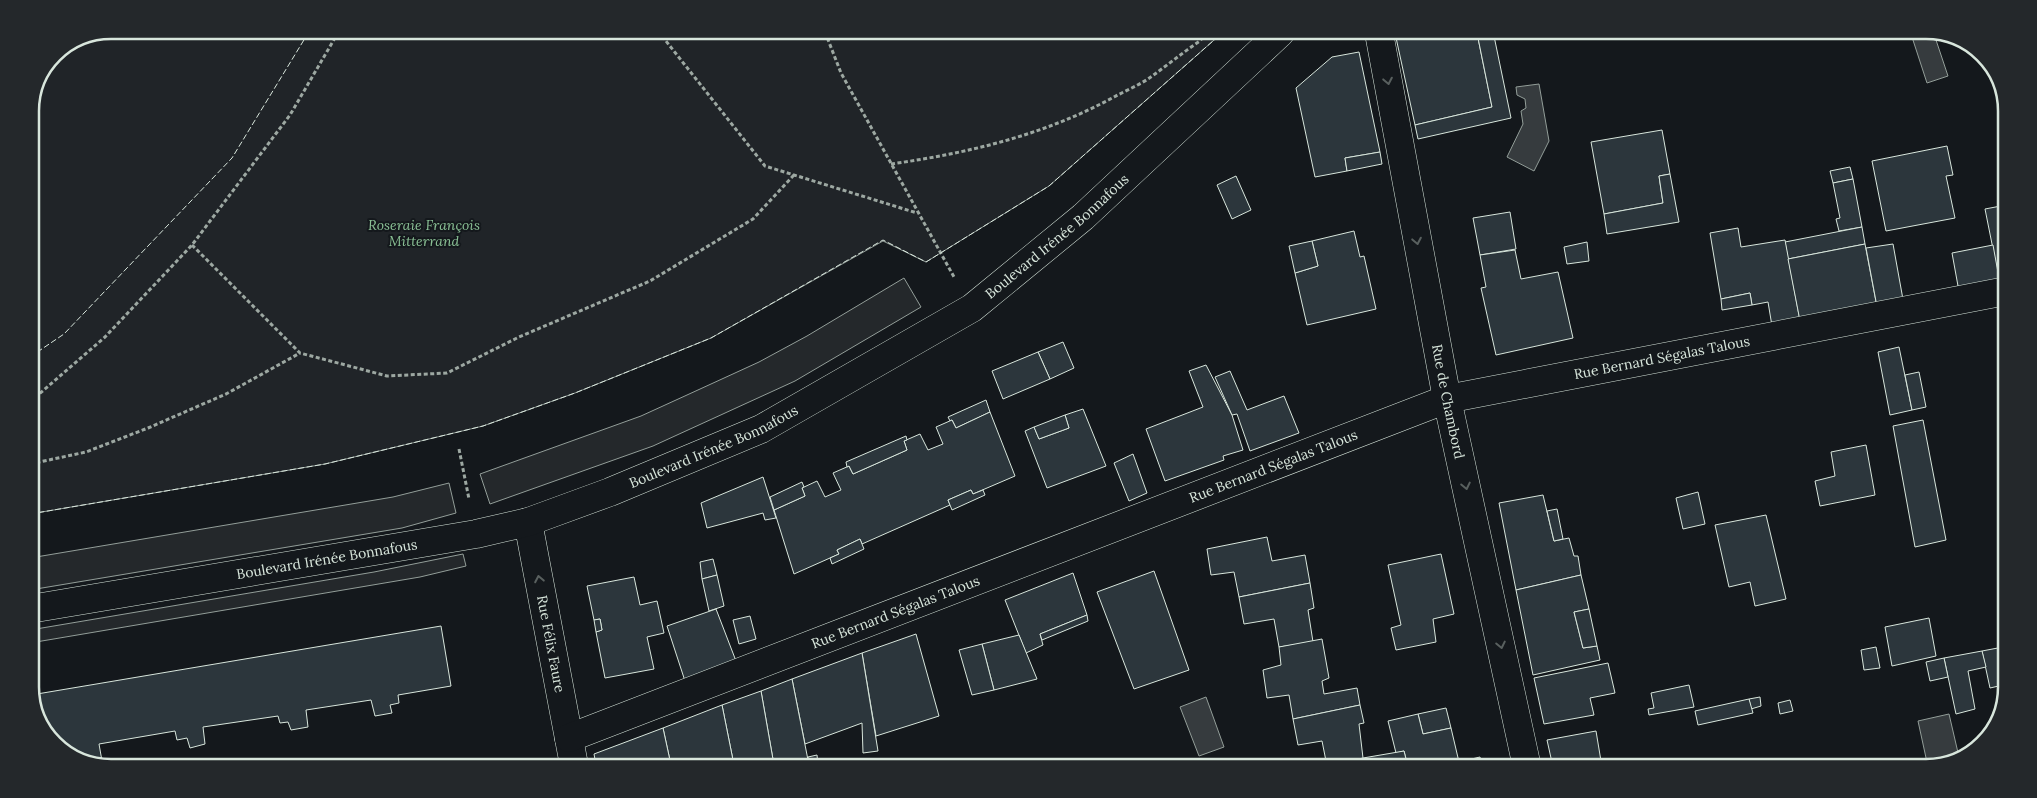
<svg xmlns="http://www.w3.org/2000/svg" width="2037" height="798" font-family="Lora,serif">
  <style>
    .green { fill: #202428; stroke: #939e99 }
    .parking { fill: #24282b; stroke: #939e99 }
    .water { fill: #363b3e; stroke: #939e99 }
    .building { fill: #2c363c; stroke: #d8e6dc }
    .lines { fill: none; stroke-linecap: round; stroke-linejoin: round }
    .street-casing { stroke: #d8e6dc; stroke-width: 29 }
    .path { stroke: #9da8a2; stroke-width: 3; stroke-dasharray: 4 2.5; stroke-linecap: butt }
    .street { stroke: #14181c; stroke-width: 28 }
    .fence { stroke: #d8e6dc; stroke-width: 1; stroke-dasharray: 6 2.5; stroke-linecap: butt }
    .oneway { stroke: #59605f }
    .labels { text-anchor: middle; stroke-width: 4; stroke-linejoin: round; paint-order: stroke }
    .park-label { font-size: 14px; font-style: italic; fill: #8ac095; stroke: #14181c }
    .street-label { font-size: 14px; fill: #d8e6dc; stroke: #14181c }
    .rim { fill: none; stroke: #d8e6dc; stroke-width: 2.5 }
  </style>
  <rect width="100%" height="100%" fill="#14181c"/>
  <!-- green -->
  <polygon class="green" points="111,30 1222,33 1049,186 926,262 883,241 711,338 575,393 483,426 325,464 30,514 30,106 54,53"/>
  <!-- parking -->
  <g class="parking">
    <polygon points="904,278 921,307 795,381 653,446 490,504 480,474 641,416 687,395 759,362 807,336"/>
    <polygon points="449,483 456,513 402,528 30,590 30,558 393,497"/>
    <polygon points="463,554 466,566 420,577 30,643 30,630 374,572"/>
  </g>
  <!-- water -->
  <g class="water">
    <polygon points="1911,34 1934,34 1948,76 1927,83"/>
    <polygon points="1539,84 1549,141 1534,171 1507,157 1523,124 1521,111 1526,108 1525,99 1517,95 1516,87"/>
    <polygon points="1206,697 1224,747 1199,756 1180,707"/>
    <polygon points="1949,714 1959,757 1928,767 1918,721"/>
  </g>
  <!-- building -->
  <g class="building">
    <polygon points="1395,33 1477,33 1492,107 1415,125"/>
    <polygon points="1477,33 1508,33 1494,36 1511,118 1418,139 1415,125 1492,107"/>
    <polygon points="1359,52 1380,152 1345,158 1347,171 1315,177 1296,88 1332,57"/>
    <polygon points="1662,130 1670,174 1659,176 1663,203 1604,214 1591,142"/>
    <polygon points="1947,146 1953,175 1946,176 1955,218 1886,231 1872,161"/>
    <polygon points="1380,152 1382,164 1347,171 1345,158"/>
    <polygon points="1850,167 1853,179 1833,183 1830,171"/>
    <polygon points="1670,174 1679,222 1607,234 1604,214 1663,203 1659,176"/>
    <polygon points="1236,176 1251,210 1232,219 1217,185"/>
    <polygon points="1853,179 1862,227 1839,231 1836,219 1840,218 1833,183"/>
    <polygon points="2006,205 2006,288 2001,289 1985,209"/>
    <polygon points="1510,212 1516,249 1480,255 1473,218"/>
    <polygon points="1862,227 1865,244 1788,259 1785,242"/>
    <polygon points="1738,228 1741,247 1785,240 1801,326 1773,332 1768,302 1752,305 1750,293 1721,299 1710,233"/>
    <polygon points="1354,231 1360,257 1364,256 1376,309 1307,325 1295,273 1318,266 1312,241"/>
    <polygon points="1312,241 1318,266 1295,273 1289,246"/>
    <polygon points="1587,242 1589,261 1567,264 1564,247"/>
    <polygon points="1865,244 1878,312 1801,326 1788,259"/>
    <polygon points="1893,244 1904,305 1878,312 1866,248"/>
    <polygon points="1993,245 2001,289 1960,297 1952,253"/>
    <polygon points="1515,250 1521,279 1558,272 1573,338 1496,355 1481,288 1486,287 1480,255"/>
    <polygon points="1750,293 1752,305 1722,310 1721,299"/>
    <polygon points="1063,342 1074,368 1050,379 1038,352"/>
    <polygon points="1899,347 1912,410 1890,415 1878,352"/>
    <polygon points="1038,352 1050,379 1003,399 992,371"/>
    <polygon points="1206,365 1232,415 1243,450 1223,456 1224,460 1165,481 1146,429 1203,407 1189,371"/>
    <polygon points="1230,371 1247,410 1284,396 1299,433 1250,451 1237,414 1232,415 1215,377"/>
    <polygon points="1919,372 1926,407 1912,410 1905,375"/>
    <polygon points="986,400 990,412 956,428 952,420 950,421 948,417"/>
    <polygon points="1083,409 1106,466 1047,488 1025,431 1034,427 1039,439 1069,428 1065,415"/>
    <polygon points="990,412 1015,476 973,494 971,490 948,500 950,505 862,544 860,539 837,550 839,554 794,574 774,510 805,496 802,488 817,481 825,497 841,490 833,473 849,466 853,474 907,450 904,441 920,434 928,450 943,444 936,427 952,420 956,428"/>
    <polygon points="1065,415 1069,428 1039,439 1034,427"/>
    <polygon points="1923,420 1946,540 1915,547 1893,426"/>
    <polygon points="906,436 907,440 904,441 907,450 853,474 849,466 847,467 846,462"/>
    <polygon points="1866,445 1875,495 1820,506 1815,481 1835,476 1831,452"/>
    <polygon points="1133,454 1147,493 1129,501 1114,463"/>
    <polygon points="763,477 776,518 765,520 763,513 707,528 701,503"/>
    <polygon points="802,482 804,487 802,488 805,496 774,510 770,497"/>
    <polygon points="971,490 973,494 983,490 985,495 952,510 948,500"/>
    <polygon points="1698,492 1705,524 1683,529 1676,498"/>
    <polygon points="1543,495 1554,541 1569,538 1574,556 1578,556 1581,575 1516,590 1499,503"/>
    <polygon points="1557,509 1563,539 1554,541 1547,511"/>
    <polygon points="1766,515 1786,599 1755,606 1750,582 1729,587 1715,525"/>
    <polygon points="1267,537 1272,561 1305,555 1310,583 1239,597 1234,572 1211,575 1207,549"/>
    <polygon points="860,539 864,549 832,564 830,558 839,554 837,550"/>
    <polygon points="1441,554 1454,614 1433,619 1436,642 1396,650 1391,628 1401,625 1388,565"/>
    <polygon points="713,559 717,575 702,579 700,562"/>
    <polygon points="1154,571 1189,670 1134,689 1097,592"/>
    <polygon points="1073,573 1087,615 1040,634 1043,645 1026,653 1005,600"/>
    <polygon points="717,575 724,606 709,611 702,579"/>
    <polygon points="1581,575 1589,609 1574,612 1583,648 1597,646 1600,660 1533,675 1516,590"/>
    <polygon points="634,577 640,605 657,601 664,633 647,637 654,669 605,678 596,632 602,630 600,619 594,620 587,586"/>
    <polygon points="1310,583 1314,608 1308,610 1313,642 1279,647 1274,619 1244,624 1239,597"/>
    <polygon points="716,609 736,661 685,681 667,626"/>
    <polygon points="1589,609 1597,646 1583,648 1574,612"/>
    <polygon points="1087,615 1088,621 1042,640 1040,634"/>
    <polygon points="750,616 756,639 739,644 733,620"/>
    <polygon points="1929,618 1936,656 1892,666 1885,627"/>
    <polygon points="600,619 602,630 596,632 594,620"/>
    <polygon points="441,626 451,686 398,695 399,703 390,705 392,713 375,716 371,700 306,710 308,727 291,730 288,722 280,723 278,716 203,727 205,744 190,748 187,738 177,740 175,731 99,744 102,761 85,764 83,756 76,757 72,750 66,750 47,737 31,695"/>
    <polygon points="916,634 939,716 876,736 862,653"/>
    <polygon points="1019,635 1037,679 994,690 982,644"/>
    <polygon points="1322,639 1329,678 1322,681 1324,694 1357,688 1360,705 1293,719 1289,695 1267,698 1263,670 1281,665 1279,647"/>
    <polygon points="982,644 994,690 972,695 959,650"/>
    <polygon points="1876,647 1880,668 1864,670 1861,650"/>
    <polygon points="2003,647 2003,685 1990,688 1982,651"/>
    <polygon points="1982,651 1986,667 1968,671 1975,709 1956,714 1944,658"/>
    <polygon points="862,653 878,751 863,753 862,723 805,744 792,679"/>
    <polygon points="1944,658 1948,677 1930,681 1926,662"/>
    <polygon points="1608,663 1615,693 1590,698 1594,715 1544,724 1534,678"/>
    <polygon points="792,679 809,765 774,765 761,691"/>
    <polygon points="1689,685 1694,707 1649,715 1648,709 1654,708 1651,693"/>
    <polygon points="761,691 774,765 734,765 722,705"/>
    <polygon points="1760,697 1761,706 1751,709 1749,699"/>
    <polygon points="1749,699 1753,713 1698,725 1695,711"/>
    <polygon points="1790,700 1793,711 1780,714 1778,703"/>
    <polygon points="722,705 734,765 671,765 663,728"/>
    <polygon points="1360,705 1364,723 1359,724 1363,758 1327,766 1322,741 1298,745 1293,719"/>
    <polygon points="1446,708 1451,728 1423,734 1418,714"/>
    <polygon points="1418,714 1423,734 1451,728 1459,762 1480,757 1482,767 1408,767 1404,751 1396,753 1388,721"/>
    <polygon points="663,728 671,765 596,765 594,754"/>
    <polygon points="1596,731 1602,767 1553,767 1547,740"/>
    <polygon points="1404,751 1408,767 1363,767 1362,759 1363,758"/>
    <polygon points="817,755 818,765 809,765 808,757"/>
    <polygon points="537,760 538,765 511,765"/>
  </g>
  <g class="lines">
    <!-- street casing -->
    <g class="street-casing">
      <g id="street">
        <path id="s1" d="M1379,33L1447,399L1527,767"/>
        <path id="s2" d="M528,522L574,765"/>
        <path id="s3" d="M30,609L476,534L528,522L610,492L761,429L972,308L1083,217L1280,33"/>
        <path id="s4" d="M569,738L1447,399L2006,291"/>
      </g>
    </g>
    <!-- path -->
    <g class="path">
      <polyline points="658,31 765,166 917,213"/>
      <polyline points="825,32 841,73 954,277"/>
      <path d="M891,164C969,153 1044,135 1114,97C1125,91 1137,86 1148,79C1165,67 1182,53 1200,41L1206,33"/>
      <polyline points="192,245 300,353 387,376 447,373 519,337 650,281 753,219 794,175"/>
      <polyline points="30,402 105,337 192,245 290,115 339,31"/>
      <polyline points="459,449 469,499"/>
      <polyline points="30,464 86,452 148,428 226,394 300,353"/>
    </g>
    <!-- street -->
    <use href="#street" class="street"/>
    <!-- fence -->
    <g class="fence">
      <polyline points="30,357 64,334 232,158 310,30"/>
      <polyline points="30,514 325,464 483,426 575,393 711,338 883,240 926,262 1049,186 1222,33"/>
    </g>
  </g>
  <!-- one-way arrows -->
  <defs><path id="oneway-chevron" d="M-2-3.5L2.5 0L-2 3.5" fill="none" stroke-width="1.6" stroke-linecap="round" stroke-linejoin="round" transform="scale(1.25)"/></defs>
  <g class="oneway">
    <use href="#oneway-chevron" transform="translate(1388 81) rotate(79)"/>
    <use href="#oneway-chevron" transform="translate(1417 241) rotate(79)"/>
    <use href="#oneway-chevron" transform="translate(1466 486) rotate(78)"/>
    <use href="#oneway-chevron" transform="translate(539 579) rotate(-101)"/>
    <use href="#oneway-chevron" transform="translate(1501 645) rotate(78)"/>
  </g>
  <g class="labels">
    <!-- park labels -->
    <g class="park-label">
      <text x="424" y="230">Roseraie François<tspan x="424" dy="16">Mitterrand</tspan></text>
    </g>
    <!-- street labels -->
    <g class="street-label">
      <text dy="5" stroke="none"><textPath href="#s3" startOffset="1111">Boulevard Irénée Bonnafous</textPath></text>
      <text dy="5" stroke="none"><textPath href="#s4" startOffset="1160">Rue Bernard Ségalas Talous</textPath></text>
      <text dy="5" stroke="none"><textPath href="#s1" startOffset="375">Rue de Chambord</textPath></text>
      <text dy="5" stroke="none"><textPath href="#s3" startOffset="706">Boulevard Irénée Bonnafous</textPath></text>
      <text dy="5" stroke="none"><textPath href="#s4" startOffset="755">Rue Bernard Ségalas Talous</textPath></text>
      <text dy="5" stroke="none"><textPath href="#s3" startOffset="301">Boulevard Irénée Bonnafous</textPath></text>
      <text dy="5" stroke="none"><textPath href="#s4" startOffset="350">Rue Bernard Ségalas Talous</textPath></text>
      <text dy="5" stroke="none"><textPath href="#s2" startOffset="124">Rue Félix Faure</textPath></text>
    </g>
  </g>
  <!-- crop -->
  <path d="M0 0H2037V798H0ZM111 39H1926A72 72 0 0 1 1998 111V687A72 72 0 0 1 1926 759H111A72 72 0 0 1 39 687V111A72 72 0 0 1 111 39Z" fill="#24282b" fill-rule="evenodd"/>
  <path class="rim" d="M111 39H1926A72 72 0 0 1 1998 111V687A72 72 0 0 1 1926 759H111A72 72 0 0 1 39 687V111A72 72 0 0 1 111 39Z"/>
</svg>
